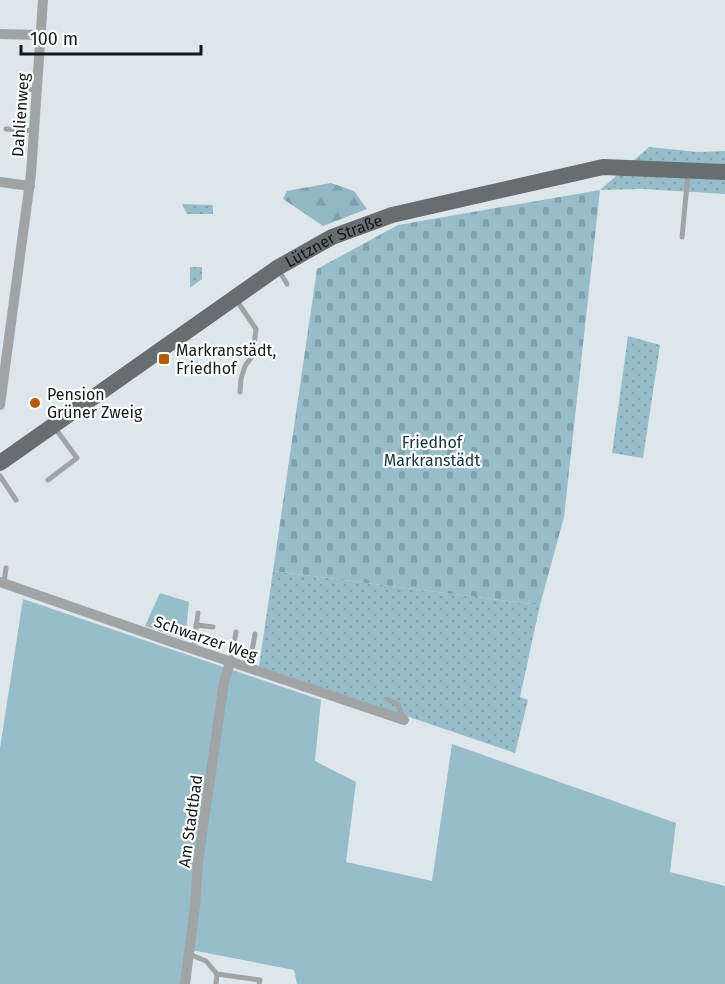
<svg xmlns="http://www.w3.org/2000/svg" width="725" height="984" font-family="'Fira Sans',sans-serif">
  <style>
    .grass { fill: url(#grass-dots) }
    .forest { fill: url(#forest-firs) }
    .cemetery { fill: url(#cemetery-stones) }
    .green { fill: #97bdca }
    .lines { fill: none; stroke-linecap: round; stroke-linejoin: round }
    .service { stroke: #a0a4a5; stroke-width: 5 }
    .minor { stroke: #a0a4a5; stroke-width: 10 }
    .primary { stroke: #666e70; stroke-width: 16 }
    .poi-dot { fill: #b95b0d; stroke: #fff; stroke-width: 2 }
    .labels { text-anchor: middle; stroke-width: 4.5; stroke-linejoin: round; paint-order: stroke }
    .street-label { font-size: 16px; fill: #141819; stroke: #fff }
    .poi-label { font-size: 16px; fill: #141819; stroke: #fff; text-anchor: start }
    .park-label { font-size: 16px; fill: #0f343f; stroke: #fff }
  </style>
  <defs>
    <pattern id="grass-dots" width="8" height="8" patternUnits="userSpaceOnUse" patternTransform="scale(1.5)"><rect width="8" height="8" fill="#97bdca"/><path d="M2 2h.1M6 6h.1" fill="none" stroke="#81a2ad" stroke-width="1.8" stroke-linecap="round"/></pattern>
    <pattern id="forest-firs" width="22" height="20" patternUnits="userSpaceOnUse" patternTransform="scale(1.5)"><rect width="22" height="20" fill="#92b8c6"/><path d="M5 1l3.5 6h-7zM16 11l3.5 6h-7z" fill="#7d9daa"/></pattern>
    <pattern id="cemetery-stones" width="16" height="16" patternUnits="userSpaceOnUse" patternTransform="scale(1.5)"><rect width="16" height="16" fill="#97bdca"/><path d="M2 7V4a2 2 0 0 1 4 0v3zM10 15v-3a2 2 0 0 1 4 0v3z" fill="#81a2ad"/></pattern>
  </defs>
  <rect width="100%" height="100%" fill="#dde7eb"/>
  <!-- grass -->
  <g class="grass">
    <polygon points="649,147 698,152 725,151 725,194 643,189 600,190"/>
    <polygon points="182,204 213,205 213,214 187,214"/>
    <polygon points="190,267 202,267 202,279 190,288"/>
    <polygon points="628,336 660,345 643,458 612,453"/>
    <polygon points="273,571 540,605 520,697 528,700 515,753 259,666"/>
  </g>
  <!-- forest -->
  <polygon class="forest" points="331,183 354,191 367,209 323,226 283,199 287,191"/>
  <!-- cemetery -->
  <polygon class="cemetery" points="600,190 564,517 540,605 273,571 317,269 398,225"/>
  <!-- green -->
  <g class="green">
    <polygon points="160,593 189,602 185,640 145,626"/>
    <polygon points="23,599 321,700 315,761 356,782 346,862 432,881 452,744 676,823 670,872 725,886 725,984 297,984 294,970 191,950 185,984 0,984 0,748"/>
  </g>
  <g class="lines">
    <!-- service -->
    <g class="service">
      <polyline points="20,89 37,90"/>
      <polyline points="6,129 35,131"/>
      <polyline points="682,237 688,174"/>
      <polyline points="278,269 287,284"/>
      <polyline points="237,301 256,329 253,355 245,366 241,379 240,392"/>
      <polyline points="0,476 16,500"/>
      <polyline points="48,480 77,458 55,428"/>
      <polyline points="4,583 6,568"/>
      <polyline points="196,625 213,627"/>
      <polyline points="193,650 198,613"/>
      <polyline points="231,661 236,632"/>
      <polyline points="249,668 255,634"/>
      <polyline points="386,699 398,704 403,718"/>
      <polyline points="189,954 206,961 217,974 260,980 259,984"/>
      <polyline points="216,984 217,974"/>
    </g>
    <!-- minor -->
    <g class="minor">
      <polyline points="0,34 40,35"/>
      <polyline points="0,182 30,186"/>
      <polyline points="0,405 31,174 43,0"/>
      <polyline points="0,582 178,644 404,720"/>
      <polyline points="185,984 195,906 198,862 224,682 230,662"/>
    </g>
    <!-- primary -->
    <path class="primary" id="s1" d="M0,463L277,268L332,237L392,215L603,167L725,172"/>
  </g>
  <!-- markers -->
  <g class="poi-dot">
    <rect x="158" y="353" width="12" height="12" rx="3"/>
    <circle cx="35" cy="403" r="6"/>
  </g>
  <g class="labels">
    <!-- street labels -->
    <g class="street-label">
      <text transform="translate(20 115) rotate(-86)" y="6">Dahlienweg</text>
      <text dy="6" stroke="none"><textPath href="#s1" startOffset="402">Lützner Straße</textPath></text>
      <text transform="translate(206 638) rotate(19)" y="6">Schwarzer Weg</text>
      <text transform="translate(190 821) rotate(-82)" y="6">Am Stadtbad</text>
    </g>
    <!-- poi labels -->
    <g class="poi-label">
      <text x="176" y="356">Markranstädt,<tspan x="176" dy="18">Friedhof</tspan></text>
      <text x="47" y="400">Pension<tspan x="47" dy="18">Grüner Zweig</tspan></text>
    </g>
    <!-- park labels -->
    <g class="park-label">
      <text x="432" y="448">Friedhof<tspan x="432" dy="18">Markranstädt</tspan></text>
    </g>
  </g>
  <!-- scale -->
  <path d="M21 45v9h180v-9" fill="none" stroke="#141819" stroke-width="3"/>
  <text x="30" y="45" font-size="18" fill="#141819" stroke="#ffffff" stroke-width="4.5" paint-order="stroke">100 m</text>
</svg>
